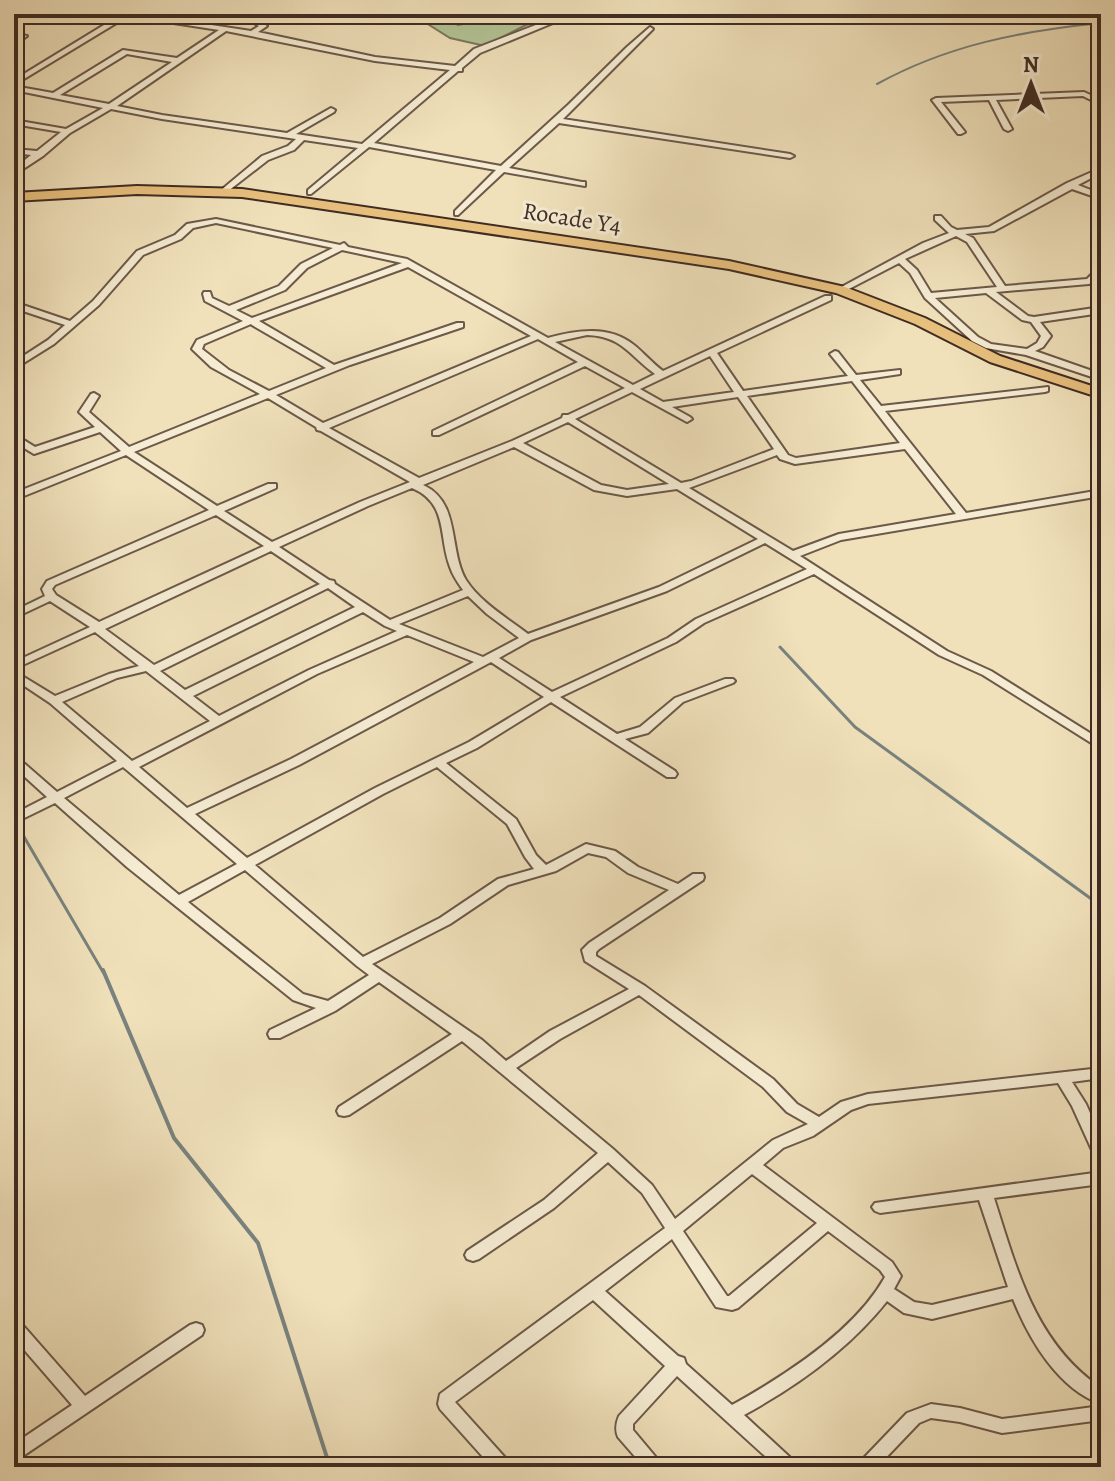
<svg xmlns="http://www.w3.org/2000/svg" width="1115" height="1481" font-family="Alegreya,serif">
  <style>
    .green { fill: #b3c496; stroke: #7a785c; stroke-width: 2 }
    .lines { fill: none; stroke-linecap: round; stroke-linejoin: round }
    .stream-far2 { stroke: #79827e; stroke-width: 2 }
    .stream-far1 { stroke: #79827e; stroke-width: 3 }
    .stream { stroke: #79827e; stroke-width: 4 }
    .minor-casing { stroke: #6c5949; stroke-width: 4 }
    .highway-casing { stroke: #402c23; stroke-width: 4 }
    .minor { fill: #f5ecd3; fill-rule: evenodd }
    .highway { fill: #e8c07e; fill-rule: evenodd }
    .labels { text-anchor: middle; stroke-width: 6; stroke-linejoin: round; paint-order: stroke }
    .far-street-label { font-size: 24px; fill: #402c23; stroke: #f5ecd3 }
  </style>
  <rect width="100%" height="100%" fill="#f0e1bb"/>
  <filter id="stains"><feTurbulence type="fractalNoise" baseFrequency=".0025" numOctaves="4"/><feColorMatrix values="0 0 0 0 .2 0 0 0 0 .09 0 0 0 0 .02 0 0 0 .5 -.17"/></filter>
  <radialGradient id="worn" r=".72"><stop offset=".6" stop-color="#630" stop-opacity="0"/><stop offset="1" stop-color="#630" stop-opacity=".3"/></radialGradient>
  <!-- green -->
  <polygon class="green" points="424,14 440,15 458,25 515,14 559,16 526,25 485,46 450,38 415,16"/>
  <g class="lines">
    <!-- stream-far2 -->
    <path class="stream-far2" d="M877,84C948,45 1021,31 1101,23"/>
    <!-- stream-far1 -->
    <g class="stream-far1">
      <polyline points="780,647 855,727 1101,906"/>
      <polyline points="20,830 103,972"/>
    </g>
    <!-- stream -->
    <polyline class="stream" points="103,970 174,1138 258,1243 330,1467"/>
    <!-- minor casing -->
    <g class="minor-casing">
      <g id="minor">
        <path d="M122,14H139L251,31L259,26L239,14H247L267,26L258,32L375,57L455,66L474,49L559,16L558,14H564L565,18L480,53L462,68V71H458L374,143L501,166L568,105L627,47L650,27L653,29L563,119L790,154L794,156L790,158L559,123L509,168L582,182H585V186L504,172L458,215H455V211L496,170L369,147L311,194H308V190L358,148L304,140L294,150L268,160L223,195H220V191L262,156L288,146L296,139L162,119L111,109L70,133L43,156L14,175V169L31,155L14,153V149L37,151L61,132L14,124V120L66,129L103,108L14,90V86L53,93L123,50L177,58L219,30L128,16L14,85V80ZM226,31L375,61L450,70L362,144L296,134L334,112L335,110L331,108L287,133L162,115L117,106ZM127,54L172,62L109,104L60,95Z"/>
        <polygon points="310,14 320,14 313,17"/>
        <polygon points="22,35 27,36 14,45 14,40"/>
        <polygon points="1084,92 1101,100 1101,105 1083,96 996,100 1012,129 1008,131 1004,129 989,100 941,102 965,132 961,134 958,134 932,100 936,98"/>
        <path d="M1101,168V173L1078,185L1101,194V199L1072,189L994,231L965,234L973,238L1005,286L1087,279L1093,273H1101V279L1098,278L1089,284L996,292L1028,316L1034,317L1101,307V313L1040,322L1051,336L1043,347L1035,351L1101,374V380L1026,355L986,348L972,341L925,298L910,273L899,263L843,292L836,290L923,243L949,233L935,220V216H941L951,227L957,230L989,227L1067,183ZM956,236L967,242L997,287L931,293L917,270L905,259ZM986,293L1022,320L1031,322L1041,336L1037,343L1027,349L991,344L978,337L935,298Z"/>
        <path d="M216,219L340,245L344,243L348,247L407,259L548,338C577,330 609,325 634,345C644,353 652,363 663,371L825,296H831V300L717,353L743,391L848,376L830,354L835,351L838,352L856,375L900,370V374L860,380L881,406L1048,387V391L1045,392L885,411L966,513L1101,490V496L841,540L800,556L947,651L991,671L1101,740V749L983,675L939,655L814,574L704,623L676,642L560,697L617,734L640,727L675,698L725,679H733L735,681L733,683L683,702L648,733L625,739L675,771L677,774L675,777H667L551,702L477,748L446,763L516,819L536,855L546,865L586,844L615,851L638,867L678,884L693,874H703L704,877L703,880L599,949L596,952V956L645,986L773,1079L797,1104L819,1117L841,1102L868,1094L1101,1068V1078L1072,1082L1086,1104L1101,1138V1161L1096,1159L1072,1106L1058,1083L868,1104L851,1110L813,1136L783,1148L763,1165L892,1262L901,1276L894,1289L914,1302L932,1305L1008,1287L979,1200L880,1213L875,1211L872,1207L875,1203L1101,1172V1184L994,1198C1017,1270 1035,1343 1101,1388V1404C1058,1389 1029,1339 1013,1299L932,1319L904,1313L887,1301C849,1349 797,1386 744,1415L795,1462L798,1467H777L677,1376L633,1424V1430L664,1467H644L618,1437C615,1430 616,1423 619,1416L665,1366L593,1300L455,1402L509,1462L512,1467H492L440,1409L438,1404L440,1394L665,1228L642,1193L608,1162L554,1208L479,1259L473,1261L467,1259L465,1255L467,1251L544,1200L598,1153L462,1041L349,1115L344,1116L339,1115L337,1111L339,1107L452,1034L379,982L335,1011L280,1038H270L268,1034L270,1030L316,1008L293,1000L127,867L55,803L14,823V814L47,797L14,767V757L18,758L57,792L117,761L50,703L14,679V671L55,696L109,674L139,666L95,632L14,669V662L90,627L50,601L14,618V611L45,596L42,589L47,581L209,510L126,455L14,500V493L121,451L100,432L34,454L14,442V434L35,447L95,427L79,412L91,394L94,393L99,396L89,412L129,447L260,394L211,367L192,349L197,340L243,321L205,301L203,294L204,292H210L212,298L229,306L279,286L301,264L333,248L216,223L193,228L181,239L143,255L99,305L54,344L14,369V362L48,340L65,325L14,308V302L70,321L93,301L137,251L175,235L187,224ZM342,250L402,263L252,318L236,310L285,290L307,268ZM408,267L531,336L323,423L276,395L350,365L463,327V323H457L334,365L259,321ZM251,324L252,325L326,368L269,391L229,370L202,349L204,344ZM587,335C622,336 630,356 655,374L633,385L555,342ZM538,339L578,362L433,431V435H439L585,366L625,388L568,415H563L562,418L512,441L419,478L329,428ZM710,356L734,392L663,402L640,389ZM852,381L900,443L796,458L788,455L747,396ZM632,392L687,422L692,419L690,417L672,407L738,397L774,449L691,481L681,483L575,419ZM268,398L316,427L317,430L321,431L410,482L360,502L272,542L224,511L276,488V484H268L217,506L134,452ZM568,422L669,484L627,490L601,485L523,443ZM514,447L594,490L627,496L677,489L758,539L659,587L528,634C507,618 480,602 466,580C448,549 461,502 423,485ZM905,449L956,514L839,534L793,551L689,488L777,455L780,459L795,464ZM412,488C449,504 438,536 450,567C453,576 458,583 463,590L390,620L335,584L334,581L329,580L279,547L368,506ZM216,515L264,546L99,622L56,595L52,589L55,585ZM765,543L807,569L696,619L668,638L552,692L499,658L531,640L667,591ZM271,551L320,584L154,665L105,629ZM328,588L355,607L185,690L160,671ZM468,596L487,614L519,638L483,657L399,624ZM363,612L385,626L397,631L309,670L219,716L193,696ZM407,635L474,662L291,759L187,808L139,767L317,674ZM491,662L544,697L469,742L375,788L247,858L195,814L299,765ZM146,671L210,721L132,761L62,702L117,678ZM123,767L128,771L237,864L179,895L64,798ZM437,767L507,824L525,857L534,869L498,879L440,918L363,957L255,865L383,794ZM588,853L606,857L628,873L669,890L589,943L582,950L585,961L629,989L550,1031L506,1061L482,1040L372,964L450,924L508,885L556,871ZM245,870L357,966L369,975L328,1001L303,994L188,902ZM639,995L763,1087L787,1112L808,1124L773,1140L675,1219L652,1185L613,1149L516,1068L560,1039ZM752,1174L817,1223L729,1296H727L683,1231ZM828,1231L880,1270L885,1277C855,1331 786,1375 732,1405L686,1364L684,1358L678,1356L605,1291L672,1239L716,1307L732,1310L738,1308Z"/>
        <polygon points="14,1320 20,1322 85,1396 190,1325 196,1323 202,1325 204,1330 202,1335 20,1458 14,1460 14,1444 72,1405 14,1338"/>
        <polygon points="931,1404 960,1408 1002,1419 1101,1406 1101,1420 1002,1433 960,1422 931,1418 919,1423 877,1467 857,1467 860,1462 907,1413"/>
      </g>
    </g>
    <!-- highway casing -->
    <g class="highway-casing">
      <polygon id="highway" points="137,186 242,189 729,261 845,287 925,318 1000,356 1101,389 1101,398 990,362 915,324 836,293 729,269 242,197 137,194 14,201 14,193"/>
    </g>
    <!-- minor -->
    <use href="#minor" class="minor"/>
    <!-- highway -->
    <use href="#highway" class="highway"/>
  </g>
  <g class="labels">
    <!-- far-street labels -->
    <g class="far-street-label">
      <text transform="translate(572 218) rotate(9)" y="8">Rocade Y4</text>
    </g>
  </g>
  <!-- margin -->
  <rect width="1115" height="1481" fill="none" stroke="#f0e1bb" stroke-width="48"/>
  <rect x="16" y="16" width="1083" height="1449" fill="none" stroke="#402c23" stroke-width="4"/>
  <rect x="24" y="24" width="1067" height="1433" fill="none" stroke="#402c23" stroke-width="2"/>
  <!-- north arrow -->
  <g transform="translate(1031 84)" stroke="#f5ecd3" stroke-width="6" paint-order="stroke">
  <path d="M0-6L14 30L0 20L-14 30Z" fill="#402c23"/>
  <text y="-12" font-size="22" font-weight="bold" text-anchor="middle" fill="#402c23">N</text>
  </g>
  <rect width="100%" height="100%" filter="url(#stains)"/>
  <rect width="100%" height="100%" fill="url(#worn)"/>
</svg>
